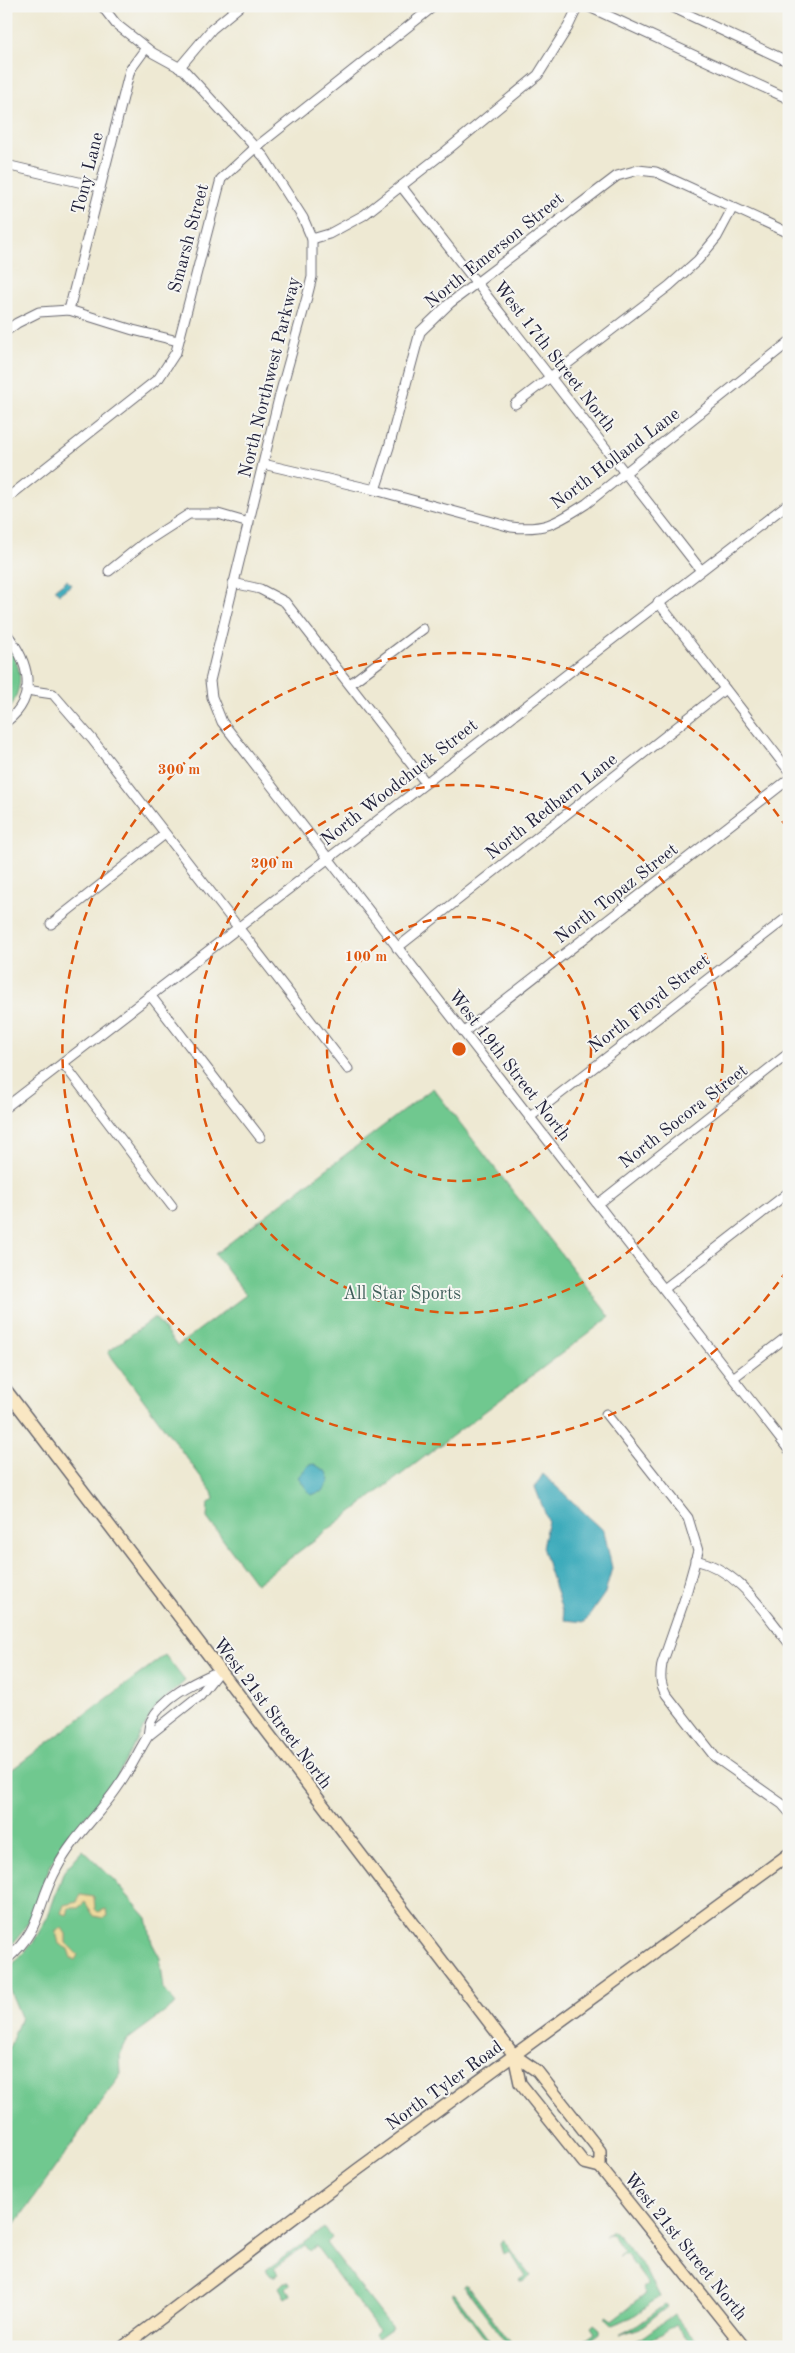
<svg xmlns="http://www.w3.org/2000/svg" width="795" height="2353" font-family="'Old Standard TT',serif">
  <style>
    .green { fill: #6fc88f; stroke: #487565 }
    .sand { fill: #eeda9e; stroke: #887e6c }
    .water { fill: #3dabbb; stroke: #30667b }
    .lines { fill: none; stroke-linecap: round; stroke-linejoin: round }
    .minor-casing { stroke: #696870; stroke-width: 11 }
    .secondary-casing { stroke: #696870; stroke-width: 14 }
    .minor { stroke: #fff; stroke-width: 9 }
    .secondary { stroke: #f9e7c3; stroke-width: 11 }
    .ring { fill: none; stroke: #de560e; stroke-width: 2.5; stroke-dasharray: 9 6 }
    .labels { text-anchor: middle; stroke-width: 4; stroke-linejoin: round; paint-order: stroke }
    .street-label { font-size: 18px; fill: #22223b; stroke: #f6f6f2 }
    .park-label { font-size: 18px; fill: #3d5c58; stroke: #f6f6f2 }
    .centre { fill: #de560e; stroke: #f6f6f2; stroke-width: 2.5 }
    .ring-label { font-size: 15px; text-anchor: middle; font-weight: bold; fill: #de560e; stroke: #f6f6f2; stroke-width: 4; stroke-linejoin: round; paint-order: stroke }
  </style>
  <rect width="100%" height="100%" fill="#f6f6f2"/>
  <filter id="ink" filterUnits="userSpaceOnUse"><feTurbulence type="fractalNoise" baseFrequency=".02" numOctaves="2"/><feDisplacementMap in="SourceGraphic" scale="10" xChannelSelector="R" yChannelSelector="G"/><feConvolveMatrix kernelMatrix="1 2 1 2 8 2 1 2 1" color-interpolation-filters="sRGB"/></filter>
  <filter id="wash" filterUnits="userSpaceOnUse"><feTurbulence type="fractalNoise" baseFrequency=".0096" numOctaves="4" result="noise"/><feDisplacementMap in="SourceGraphic" scale="20" xChannelSelector="R" yChannelSelector="G"/><feGaussianBlur stdDeviation="1.12" result="paint"/><feColorMatrix in="noise" values="0 0 0 0 0 0 0 0 0 0 0 0 0 0 0 0 0 1.4 0 .05"/><feComposite in="paint" operator="in"/></filter>
  <g filter="url(#wash)">
    <rect width="100%" height="100%" fill="#eee9d3"/>
    <!-- green -->
    <g class="green">
      <path d="M6,645C18,661 24,676 16,696C13,702 12,708 6,712Z"/>
      <polygon points="433,1088 610,1317 256,1584 207,1518 208,1504 214,1499 212,1492 108,1352 152,1319 156,1319 177,1346 246,1295 215,1254"/>
      <polygon points="165,1655 185,1681 155,1708 111,1787 58,1850 44,1880 31,1917 24,1930 6,1952 6,1774"/>
      <polygon points="83,1850 113,1879 147,1918 152,1943 160,1958 164,1989 176,2004 127,2040 120,2055 121,2074 6,2237 6,2056 21,2017 6,1981 6,1971 33,1943 48,1916 64,1871"/>
      <polygon points="324,2228 331,2238 326,2243 392,2328 378,2338 374,2334 378,2330 316,2246 310,2251 305,2245 274,2268 278,2274 275,2276 271,2276 266,2270"/>
      <polygon points="612,2231 620,2237 648,2273 660,2297 632,2317 612,2325 606,2319 606,2316 612,2320 646,2294 642,2288 648,2284 626,2254 619,2257 624,2252 611,2234 604,2237"/>
      <polygon points="503,2240 531,2276 522,2282 519,2280 525,2276 510,2252 503,2254 500,2244"/>
      <polygon points="284,2282 288,2282 291,2284 286,2289 290,2295 285,2298 279,2287"/>
      <polygon points="466,2284 467,2285 514,2347 510,2347 464,2286"/>
      <polygon points="453,2293 455,2294 494,2347 491,2347 453,2296"/>
      <polygon points="665,2305 667,2307 640,2328 619,2335 638,2325"/>
      <polygon points="674,2314 702,2347 694,2347 676,2324 642,2347 627,2347 630,2342 644,2336"/>
      <polygon points="594,2324 600,2329 600,2333 581,2347 576,2347 595,2333 591,2327"/>
    </g>
    <!-- sand -->
    <g class="sand">
      <polygon points="81,1895 94,1897 95,1909 98,1912 106,1909 107,1916 103,1918 94,1916 85,1902 78,1908 69,1908 67,1915 61,1913 64,1905 77,1902"/>
      <polygon points="62,1928 66,1934 66,1943 78,1955 75,1960 71,1958 68,1949 59,1944 56,1931"/>
    </g>
    <!-- water -->
    <g class="water">
      <polygon points="67,580 71,585 59,594 55,589"/>
      <polygon points="314,1464 327,1472 330,1480 323,1491 311,1495 298,1477 309,1465"/>
      <polygon points="543,1474 604,1531 612,1568 605,1593 585,1622 565,1620 542,1547 548,1521 535,1487"/>
    </g>
  </g>
  <g filter="url(#ink)">
    <g class="lines">
      <!-- minor casing -->
      <g class="minor-casing">
        <g id="minor">
          <polyline points="102,6 116,24 153,53 184,70 264,157 303,218 312,239 312,277 307,297 279,398 210,681 212,697 222,722 789,1450"/>
          <polyline points="587,6 789,99"/>
          <polyline points="670,6 789,62"/>
          <polyline points="179,68 212,29 240,6"/>
          <polyline points="6,165 100,187"/>
          <polyline points="401,186 700,569"/>
          <polyline points="312,239 329,234 364,215 446,151 538,75 568,27 578,6"/>
          <polyline points="69,310 130,70 146,48"/>
          <polyline points="6,331 17,323 39,312 69,310 133,330 178,341"/>
          <polyline points="515,404 669,286 698,260 717,237 733,207"/>
          <path d="M263,464L375,490L511,527C547,531 557,522 586,504L789,342"/>
          <polyline points="375,490 389,447 420,332 450,303 617,176 638,170 656,172 789,233"/>
          <polyline points="6,499 159,378 176,352 221,179 255,148 434,6"/>
          <polyline points="109,571 144,543 189,514 218,514 249,523"/>
          <polyline points="233,583 260,589 285,602 426,783"/>
          <polyline points="658,602 789,771"/>
          <path d="M6,633C28,661 40,696 6,722"/>
          <polyline points="350,684 423,629"/>
          <polyline points="26,690 53,694 92,739 348,1069"/>
          <polyline points="51,924 165,834"/>
          <polyline points="397,948 725,689"/>
          <polyline points="150,995 260,1137"/>
          <polyline points="464,1032 789,779"/>
          <polyline points="63,1063 172,1206"/>
          <polyline points="6,1107 789,503"/>
          <polyline points="530,1117 789,916"/>
          <polyline points="598,1204 789,1053"/>
          <polyline points="664,1289 789,1192"/>
          <polyline points="733,1378 789,1335"/>
          <path d="M606,1414L688,1518L698,1551L684,1601L662,1664C660,1676 660,1684 666,1694L715,1757L782,1804L789,1812"/>
          <path d="M695,1560C739,1570 762,1610 789,1643"/>
          <path d="M219,1671L200,1695L148,1736C149,1731 149,1725 151,1721C163,1696 195,1682 219,1671Z"/>
          <path d="M6,1960C43,1929 36,1905 57,1868C73,1837 100,1814 119,1785C130,1770 138,1752 148,1736"/>
        </g>
      </g>
      <!-- secondary casing -->
      <g class="secondary-casing">
        <g id="secondary">
          <polyline points="6,1390 514,2055 537,2071 600,2151 600,2167 744,2347"/>
          <polyline points="514,2055 520,2083 584,2163 600,2167"/>
          <polyline points="123,2347 357,2170 789,1854"/>
        </g>
      </g>
      <!-- minor -->
      <use href="#minor" class="minor"/>
      <!-- secondary -->
      <use href="#secondary" class="secondary"/>
    </g>
  </g>
  <!-- distance rings -->
  <g class="ring">
    <circle cx="459" cy="1049" r="132"/>
    <circle cx="459" cy="1049" r="264"/>
    <path d="M787 1270A396 396 0 1 1 787 828"/>
  </g>
  <g class="labels">
    <!-- street labels -->
    <g class="street-label">
      <text transform="translate(87 173) rotate(-76)" y="6">Tony Lane</text>
      <text transform="translate(188 238) rotate(-75)" y="6">Smarsh Street</text>
      <text transform="translate(494 250) rotate(-39)" y="6">North Emerson Street</text>
      <text transform="translate(555 356) rotate(52)" y="6">West 17th Street North</text>
      <text transform="translate(269 377) rotate(-76)" y="6">North Northwest Parkway</text>
      <text transform="translate(615 458) rotate(-37)" y="6">North Holland Lane</text>
      <text transform="translate(399 782) rotate(-38)" y="6">North Woodchuck Street</text>
      <text transform="translate(551 806) rotate(-38)" y="6">North Redbarn Lane</text>
      <text transform="translate(616 893) rotate(-38)" y="6">North Topaz Street</text>
      <text transform="translate(649 1003) rotate(-38)" y="6">North Floyd Street</text>
      <text transform="translate(510 1065) rotate(52)" y="6">West 19th Street North</text>
      <text transform="translate(683 1116) rotate(-38)" y="6">North Socora Street</text>
      <text transform="translate(273 1713) rotate(53)" y="6">West 21st Street North</text>
      <text transform="translate(444 2085) rotate(-36)" y="6">North Tyler Road</text>
      <text transform="translate(686 2246) rotate(51)" y="6">West 21st Street North</text>
    </g>
    <!-- park labels -->
    <g class="park-label">
      <text x="402" y="1299">All Star Sports</text>
    </g>
  </g>
  <circle cx="459" cy="1049" r="8" class="centre"/>
  <g class="ring-label">
    <text x="179" y="774">300 m</text>
    <text x="272" y="868">200 m</text>
    <text x="366" y="961">100 m</text>
  </g>
  <!-- margin -->
  <rect width="795" height="2353" fill="none" stroke="#f6f6f2" stroke-width="25"/>
</svg>
